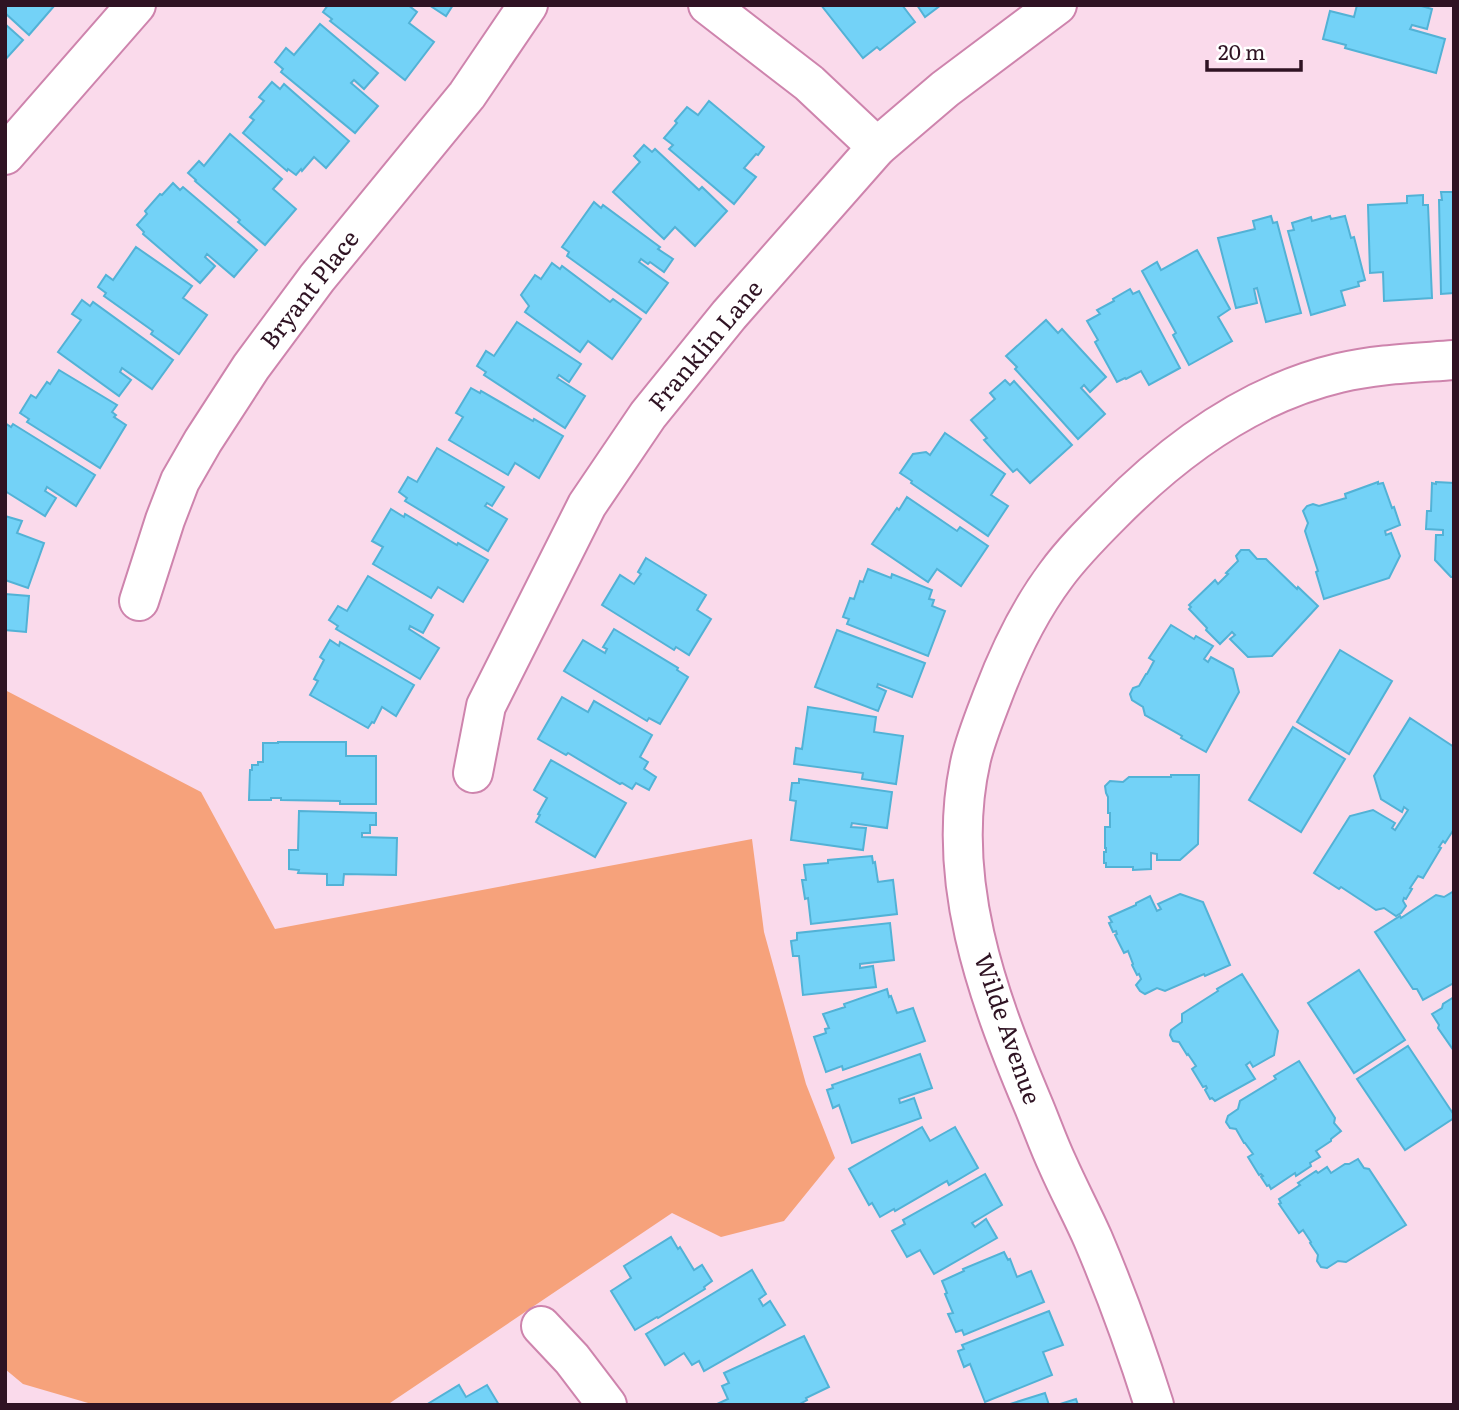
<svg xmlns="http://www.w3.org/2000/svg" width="1459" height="1410" font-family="Literata,serif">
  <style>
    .green { fill: #f6a27b }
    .building { fill: #73d2f7; stroke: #52b2d6; stroke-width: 2 }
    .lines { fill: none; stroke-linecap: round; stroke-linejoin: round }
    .minor-casing { stroke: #ce84ad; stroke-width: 42 }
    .minor { stroke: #fff; stroke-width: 38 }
    .labels { text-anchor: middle; stroke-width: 6; stroke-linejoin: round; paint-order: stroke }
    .street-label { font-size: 24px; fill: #2f1323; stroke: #fff }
  </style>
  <rect width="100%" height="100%" fill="#fadaeb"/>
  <!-- green -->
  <polygon class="green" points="5,690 201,792 275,929 752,839 764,932 806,1084 835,1158 784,1221 721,1237 672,1213 387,1405 95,1405 23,1384 5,1369"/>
  <!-- building -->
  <g class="building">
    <polygon points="5,5 55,5 29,35 5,13"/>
    <polygon points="328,5 408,5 417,12 409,23 434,42 405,80 330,21 332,19 323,12"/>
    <polygon points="429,5 453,5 446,16"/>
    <polygon points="821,5 902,5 915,22 880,50 877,47 863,58"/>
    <polygon points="917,5 941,5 925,17"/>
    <polygon points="1357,5 1418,5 1432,9 1427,29 1412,25 1410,29 1445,39 1436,73 1345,48 1346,45 1323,39 1330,11 1354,17"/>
    <polygon points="5,24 23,40 5,60"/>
    <polygon points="320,24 378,73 364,89 354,80 351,83 378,106 355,133 281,72 283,69 275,62 286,48 294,55"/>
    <polygon points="272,82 280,89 284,84 349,141 326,168 314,157 302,171 301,169 296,175 288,169 287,171 243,133 254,120 250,117 264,101 259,97"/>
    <polygon points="709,101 764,147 758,155 756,154 744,168 756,177 734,204 669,149 673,145 664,138 677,123 675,121 687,107 698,115"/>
    <polygon points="230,134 282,179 273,189 296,209 265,245 238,222 240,220 195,181 196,180 188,173 199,161 204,166"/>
    <polygon points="644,145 652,152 655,149 699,190 702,187 727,211 695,246 675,227 664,239 613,192 640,162 634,156"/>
    <polygon points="173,183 180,190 183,187 257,250 234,277 207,254 205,257 215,266 200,283 143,234 144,232 137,225 147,214 145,211 160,194 162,195"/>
    <polygon points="1441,192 1454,192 1454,293 1441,294 1439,200 1442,200"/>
    <polygon points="1423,195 1423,205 1428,205 1432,298 1384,301 1383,272 1370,273 1368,205 1407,203 1407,196"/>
    <polygon points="594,202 601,208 603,205 660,247 658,249 673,259 664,272 650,262 648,264 641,259 639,262 668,283 646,313 567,256 569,252 562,247"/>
    <polygon points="1271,216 1273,223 1277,222 1301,313 1266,322 1257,288 1254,289 1257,303 1236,308 1218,238 1255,229 1253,221"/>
    <polygon points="1330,216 1331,219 1345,216 1351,238 1354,237 1365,280 1358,282 1359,286 1341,291 1345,305 1311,315 1288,231 1294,230 1292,223 1311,217 1312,221"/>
    <polygon points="136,247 192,286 183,298 207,315 179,354 151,334 153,331 104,296 106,293 98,287 106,275 113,280"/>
    <polygon points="1197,250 1230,309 1218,317 1232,341 1189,365 1173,335 1176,333 1142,271 1157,262 1161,270"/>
    <polygon points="552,263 560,269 562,266 610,302 613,299 641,319 612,359 588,341 580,352 525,312 529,306 521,295 535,275 541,279"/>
    <polygon points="1130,289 1133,294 1139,291 1180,368 1149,385 1141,371 1126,379 1125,378 1117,382 1095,342 1098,340 1087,321 1100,314 1097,310 1114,301 1113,299"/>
    <polygon points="82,300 90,306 93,302 173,360 152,389 122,368 120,372 131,380 119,396 58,352 81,320 72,314"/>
    <polygon points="1046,320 1058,333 1062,329 1106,377 1090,392 1084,385 1081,388 1105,414 1078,439 1015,369 1017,367 1006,356"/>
    <polygon points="517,322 581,364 569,382 559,375 557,378 585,396 565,428 484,375 486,372 477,366 486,351 494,356"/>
    <polygon points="59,370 117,405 112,412 116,415 114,417 126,425 100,468 27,422 29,419 20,413 31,395 36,398 47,382 50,384"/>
    <polygon points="1005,380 1010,385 1014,381 1072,445 1030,483 1017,469 1013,472 984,440 987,438 971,420 995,399 990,393"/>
    <polygon points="471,388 480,393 481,391 533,421 534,419 563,436 539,478 515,463 508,475 449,440 463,417 456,413"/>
    <polygon points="5,423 11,427 13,424 95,475 76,506 47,487 45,491 56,498 45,516 5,491"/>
    <polygon points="945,433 1005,474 991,495 1008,506 988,536 911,483 912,481 900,473 913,454 926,452 930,455"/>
    <polygon points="437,448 504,487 492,506 487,503 485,506 507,519 488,551 405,501 407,498 399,492 408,477 417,482"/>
    <polygon points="1378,482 1378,484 1383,483 1392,508 1394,507 1400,525 1385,531 1386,535 1391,533 1400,556 1389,578 1324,599 1316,572 1318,571 1305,531 1308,523 1303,511 1307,506 1313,504 1319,506 1346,498 1345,494"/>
    <polygon points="1436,482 1454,483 1454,577 1451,577 1435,560 1436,535 1443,535 1443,530 1426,529 1427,511 1431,511 1432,483 1436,484"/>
    <polygon points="907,497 957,531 960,527 988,546 961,586 937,569 928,582 872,544 897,508 899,510"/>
    <polygon points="391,509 404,517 405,514 457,545 458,543 488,560 463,602 438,587 431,598 373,564 383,547 372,541"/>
    <polygon points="5,516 22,521 17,533 44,543 28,588 5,580"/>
    <polygon points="1241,550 1249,550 1257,559 1266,559 1297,589 1298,587 1318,606 1272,656 1248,657 1230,639 1235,635 1232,632 1220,644 1206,630 1207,628 1189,609 1191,607 1189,605 1215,580 1218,584 1228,574 1226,573 1238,561 1236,556"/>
    <polygon points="646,558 706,595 697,610 711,619 689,655 676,647 674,650 602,605 620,575 634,584 641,574 638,572"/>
    <polygon points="868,569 891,578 892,574 932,590 929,599 934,600 932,606 945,611 928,656 847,624 849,619 843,617 850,598 854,599 860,581 863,582"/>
    <polygon points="368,576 433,615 423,633 410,626 409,629 439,648 420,679 336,629 338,626 329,620 338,606 347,611"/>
    <polygon points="5,594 29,596 26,632 5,630"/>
    <polygon points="1171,625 1194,639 1196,636 1213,646 1204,659 1208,662 1211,657 1233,669 1239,692 1206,752 1181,738 1182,736 1145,715 1143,707 1132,700 1130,694 1133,688 1139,686 1146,674 1147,674 1154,661 1149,658"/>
    <polygon points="614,629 678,668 677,670 688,677 660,724 649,718 647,721 564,671 583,640 605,653 607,649 603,647"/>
    <polygon points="837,630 925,663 912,697 878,684 877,687 886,691 878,711 815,687"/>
    <polygon points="330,640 339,646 340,642 414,685 396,716 382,707 374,723 372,722 368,728 310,695 318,681 314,679 324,660 320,657"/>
    <polygon points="1340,650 1392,681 1349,754 1297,722"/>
    <polygon points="562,697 588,712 594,701 652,735 640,757 648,762 644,769 656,777 649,790 636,783 632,789 622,783 620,784 568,753 566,755 538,739"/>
    <polygon points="808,707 876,717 874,732 903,736 896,784 862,779 863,773 794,764 796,748 802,749"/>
    <polygon points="1410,718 1454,747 1454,829 1445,843 1443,841 1439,847 1441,848 1423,878 1418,876 1410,888 1412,889 1406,899 1404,898 1403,901 1406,906 1401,913 1396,916 1384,908 1376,910 1341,887 1339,889 1314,873 1350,816 1373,810 1395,823 1392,828 1395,830 1408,810 1404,807 1402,812 1381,799 1374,776"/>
    <polygon points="1293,727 1345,759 1301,832 1249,800"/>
    <polygon points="278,742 346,742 346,756 376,756 376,804 340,804 340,801 281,800 281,798 271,798 271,800 249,800 250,770 252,770 252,765 258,765 258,762 263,762 263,743 278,743"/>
    <polygon points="551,760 626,803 595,857 536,822 540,815 538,814 547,798 534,790"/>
    <polygon points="1171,775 1199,775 1198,844 1180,860 1157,860 1157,854 1151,853 1151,869 1133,870 1133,867 1106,867 1106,863 1104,863 1104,852 1106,852 1106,848 1105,848 1105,827 1110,827 1110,813 1108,813 1108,797 1106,793 1105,786 1110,781 1123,782 1129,777 1171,777"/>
    <polygon points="799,779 892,792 887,828 852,823 851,827 866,828 863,850 791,840 796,801 790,800 792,783 799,783"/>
    <polygon points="299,811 376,813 376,825 370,825 370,833 362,833 362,837 397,838 396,875 344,874 343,885 327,885 327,874 298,873 299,870 289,869 289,850 298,850"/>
    <polygon points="872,856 873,863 875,862 878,882 893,880 897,914 811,924 808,898 805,899 802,880 806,880 804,865 828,863 828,860"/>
    <polygon points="1454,891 1454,983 1423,1000 1417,989 1413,989 1375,932 1400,916 1401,918 1436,895 1444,897"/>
    <polygon points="1180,894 1203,902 1230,965 1205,976 1204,974 1165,991 1157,988 1145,994 1140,991 1136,985 1141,979 1139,974 1137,975 1132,965 1133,964 1128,951 1124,953 1115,935 1117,934 1116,931 1113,932 1109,923 1112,922 1109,917 1136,905 1136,903 1150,896 1157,911 1161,909 1158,904"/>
    <polygon points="890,923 894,960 860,964 860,968 873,966 876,987 803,995 799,956 793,956 791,941 797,940 797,933"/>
    <polygon points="1359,970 1405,1040 1354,1073 1308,1003"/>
    <polygon points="1242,974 1278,1031 1274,1055 1253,1067 1250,1062 1246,1065 1255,1079 1215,1101 1212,1098 1210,1099 1205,1090 1207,1088 1206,1086 1203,1087 1192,1069 1196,1066 1188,1054 1187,1055 1179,1042 1173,1041 1170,1035 1171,1030 1182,1022 1182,1014 1218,991 1217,989"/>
    <polygon points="887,989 889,997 891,996 897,1013 913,1008 925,1041 843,1070 842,1066 826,1072 814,1037 826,1033 825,1029 829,1028 823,1014 845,1007 844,1004"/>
    <polygon points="1454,997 1454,1051 1438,1028 1439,1025 1432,1014 1442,1008 1443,1004"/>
    <polygon points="1408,1046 1454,1115 1454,1118 1405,1150 1357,1079"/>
    <polygon points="920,1054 932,1088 899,1099 900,1103 914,1098 921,1118 852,1143 839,1105 833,1108 827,1090 833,1088 832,1085"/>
    <polygon points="1299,1061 1335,1118 1334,1123 1341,1131 1331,1139 1331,1141 1316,1151 1320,1157 1310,1163 1311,1166 1296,1176 1295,1173 1271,1189 1269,1185 1267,1186 1261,1177 1263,1176 1261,1174 1259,1175 1248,1157 1253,1154 1245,1143 1244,1143 1236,1129 1230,1128 1226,1122 1228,1116 1238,1109 1240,1101 1276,1079 1274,1076"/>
    <polygon points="922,1127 930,1141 955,1127 978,1168 949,1185 947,1181 895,1211 894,1209 880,1217 872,1203 869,1205 849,1169"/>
    <polygon points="1358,1159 1364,1168 1369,1169 1406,1225 1346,1262 1338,1261 1327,1268 1321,1267 1317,1261 1318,1255 1310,1243 1311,1242 1303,1230 1299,1233 1279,1204 1281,1203 1279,1199 1300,1185 1298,1183 1316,1171 1318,1173 1327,1167 1331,1173 1345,1164 1349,1164"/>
    <polygon points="985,1174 1002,1205 972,1223 975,1227 986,1219 997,1238 934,1274 920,1250 907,1257 892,1231 905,1224 903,1220"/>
    <polygon points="671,1237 678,1249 680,1247 694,1270 702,1265 712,1281 704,1287 705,1289 658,1318 657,1317 635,1330 611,1291 631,1278 624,1266"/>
    <polygon points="1004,1252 1008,1260 1010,1259 1017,1277 1031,1271 1044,1302 964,1335 962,1330 956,1332 948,1314 953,1313 945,1294 947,1293 942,1281 964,1271 963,1269"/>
    <polygon points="752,1270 766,1294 759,1299 763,1306 770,1301 785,1325 704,1371 699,1361 692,1365 684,1353 665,1365 646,1334"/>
    <polygon points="1049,1311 1063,1345 1043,1352 1052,1375 985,1402 970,1364 964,1367 958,1351 964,1349 962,1345"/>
    <polygon points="804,1336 829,1387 806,1398 807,1400 798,1405 715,1405 728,1399 722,1386 729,1383 724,1373"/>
    <polygon points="459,1385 466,1397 487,1385 499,1405 426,1405"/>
    <polygon points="1045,1393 1049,1405 1007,1405"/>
    <polygon points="1076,1399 1078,1405 1057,1405"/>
  </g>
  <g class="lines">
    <!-- minor casing -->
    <g class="minor-casing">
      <g id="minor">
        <polyline points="708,5 809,83 877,147"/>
        <polyline points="5,155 136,5"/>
        <polyline points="139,601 165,520 180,481 203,441 251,367 317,278 467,95 528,5"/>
        <polyline points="473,773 486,706 587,505 648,415 729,315 877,147 945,89 1057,5"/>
        <polyline points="541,1326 572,1359 607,1405"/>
        <path d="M1154,1405C1136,1348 1116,1293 1093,1239C1082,1214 1069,1190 1058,1165C1048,1144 1041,1123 1032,1102C987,995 944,877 971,759C976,738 985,716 993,695C1009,653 1029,611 1056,575C1072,553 1092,533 1111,514C1174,450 1250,394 1339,373C1377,364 1415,363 1454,360"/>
      </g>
    </g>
    <!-- minor -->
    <use href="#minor" class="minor"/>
  </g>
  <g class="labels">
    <!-- street labels -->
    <g class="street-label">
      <text transform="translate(310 290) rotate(-52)" y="8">Bryant Place</text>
      <text transform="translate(706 346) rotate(-50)" y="8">Franklin Lane</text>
      <text transform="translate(1007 1029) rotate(71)" y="8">Wilde Avenue</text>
    </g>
  </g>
  <!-- border -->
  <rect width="1459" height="1410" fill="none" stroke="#2f1323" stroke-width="14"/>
  <!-- scale -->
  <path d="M1207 60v10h94v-10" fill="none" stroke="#2f1323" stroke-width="3.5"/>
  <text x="1218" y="60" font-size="21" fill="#2f1323" stroke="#ffffff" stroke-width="5" paint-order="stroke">20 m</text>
</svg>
